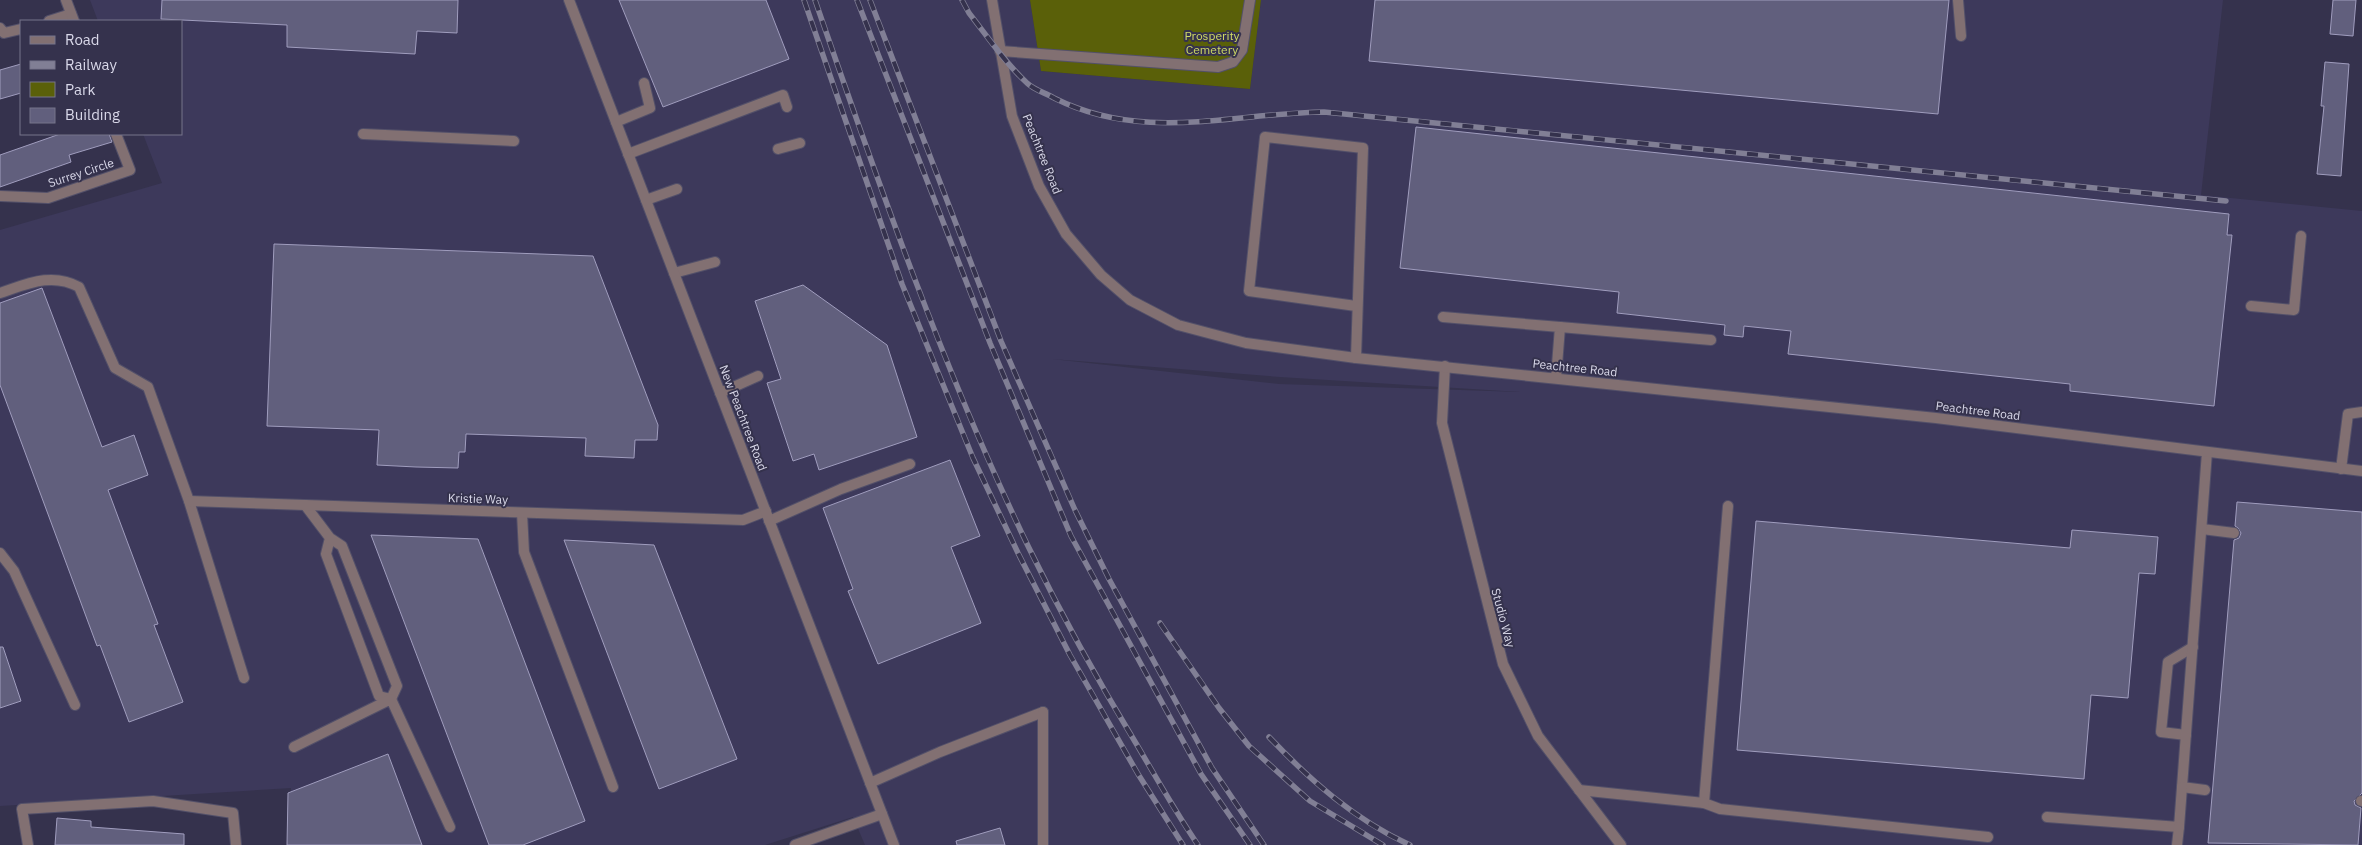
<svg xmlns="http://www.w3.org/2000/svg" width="2362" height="845" font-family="'IBM Plex Sans',sans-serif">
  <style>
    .built { fill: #3d395b; fill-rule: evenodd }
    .green { fill: #5a6009 }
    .building { fill: #615f7d; stroke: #a09dbe }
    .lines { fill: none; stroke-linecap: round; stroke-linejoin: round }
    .service-casing { stroke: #535069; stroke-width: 12 }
    .minor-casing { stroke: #535069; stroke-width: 12 }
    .tertiary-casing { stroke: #535069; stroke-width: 12 }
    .service { stroke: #827072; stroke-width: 10 }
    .minor { stroke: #827072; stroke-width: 10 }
    .tertiary { stroke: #827072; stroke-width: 10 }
    .rail-casing { stroke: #817f95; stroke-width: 5.5 }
    .rail { stroke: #35324d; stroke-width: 4; stroke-dasharray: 11; stroke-linecap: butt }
    .labels { text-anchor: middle; stroke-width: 4; stroke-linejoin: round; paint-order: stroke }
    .park-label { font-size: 12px; fill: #d1dc65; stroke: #35324d }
    .street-label { font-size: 12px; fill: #d9d8e9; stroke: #35324d }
  </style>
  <rect width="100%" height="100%" fill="#35324d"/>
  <!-- built -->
  <path class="built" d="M90,0H1030L1041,71L1250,89L1261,0H2223L2201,195L2362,211V845H865L853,817L765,845H289L291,788L0,806V230L162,183L143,134H181V21H98ZM1052,359L1280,377L1520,392L1279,384Z"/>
  <!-- green -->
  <polygon class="green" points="1030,0 1261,0 1250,89 1041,71"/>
  <!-- building -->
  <g class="building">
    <polygon points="162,0 458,0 457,33 417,31 415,54 287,47 287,25 161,19"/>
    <polygon points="619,0 766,0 789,59 663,107"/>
    <polygon points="1375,0 1949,0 1938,114 1369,61"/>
    <polygon points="2333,0 2356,0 2353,36 2330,34"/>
    <polygon points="2325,62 2349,64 2341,176 2317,174 2324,106 2321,106"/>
    <polygon points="21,64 21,93 0,99 0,70"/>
    <polygon points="1416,127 2229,214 2227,235 2232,235 2214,406 2070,391 2070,384 1788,354 1791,331 1744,326 1743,337 1724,335 1725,325 1617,313 1619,292 1400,268"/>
    <polygon points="60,134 109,134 112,142 69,155 71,162 0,187 0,155"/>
    <polygon points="274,244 593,256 658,425 657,440 635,440 634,458 585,456 586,438 466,434 465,452 459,452 458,468 416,467 377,465 379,430 267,426"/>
    <polygon points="803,285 887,345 917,437 819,470 814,454 793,461 767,383 781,379 755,301"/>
    <polygon points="42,288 102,447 134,435 148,475 108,490 158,624 154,625 183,702 129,722 100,645 97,646 0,385 0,303"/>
    <polygon points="950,460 980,536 951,547 981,623 878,664 848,591 853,589 823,508"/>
    <polygon points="2237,502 2362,512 2362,793 2354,801 2355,805 2361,808 2358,845 2208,843 2234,540 2239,538 2241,533 2238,528 2235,526"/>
    <polygon points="1756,521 2070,548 2072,530 2158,537 2155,574 2139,573 2128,698 2091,695 2084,779 1737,750"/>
    <polygon points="371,535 478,539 585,821 523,845 489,845"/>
    <polygon points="564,540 654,545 737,759 659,789"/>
    <polygon points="0,647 3,647 21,701 0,708"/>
    <polygon points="388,754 422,845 287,845 288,793"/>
    <polygon points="57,818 91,821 91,827 184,834 184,845 55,845"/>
    <polygon points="1000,828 1005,845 957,845 956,841"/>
  </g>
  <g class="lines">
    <!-- service casing -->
    <g class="service-casing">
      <g id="service">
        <polyline points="1958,0 1961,36"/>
        <polyline points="49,21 71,14"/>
        <polyline points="0,28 4,33 21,29"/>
        <polyline points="1000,51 1218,67 1233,62 1242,50 1250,0"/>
        <polyline points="616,122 650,108 644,83"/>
        <polyline points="363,134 514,141"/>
        <polyline points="778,149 800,143"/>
        <polyline points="628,154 783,95 787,107"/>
        <polyline points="646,200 677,189"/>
        <polyline points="674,273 715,262"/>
        <path d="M0,293C27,284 52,272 79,287L115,368L148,387L189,501L244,678"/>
        <polyline points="2251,306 2294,310 2301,236"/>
        <polyline points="1443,317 1560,327 1556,378"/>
        <polyline points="1560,327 1711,340"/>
        <polyline points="1356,358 1363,148 1265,137 1249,291 1356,306"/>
        <polyline points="720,393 758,376"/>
        <polyline points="2341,469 2348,414 2362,412"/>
        <polyline points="305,505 330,538 342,546 397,686 391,699 379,696 326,554 330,538"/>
        <polyline points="1728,506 1704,803 1720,809 1988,837"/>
        <polyline points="522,513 524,552 613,787"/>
        <polyline points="769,521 841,489 910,464"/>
        <polyline points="2202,529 2234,533"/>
        <polyline points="0,553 14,571 75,705"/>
        <polyline points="2186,735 2161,732 2168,662 2193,647"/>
        <polyline points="294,747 391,699 450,827"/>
        <polyline points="870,783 940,752 1043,712"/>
        <polyline points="1579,790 1704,803"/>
        <polyline points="2205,790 2182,787 2207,452"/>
        <polyline points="2361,801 2362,801"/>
        <polyline points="2047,817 2179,827 2182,787"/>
        <polyline points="28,845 22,809 153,801 233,813 236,845"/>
        <polyline points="795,845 882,814"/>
        <polyline points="2177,845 2179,827"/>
      </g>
    </g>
    <!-- minor casing -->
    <g class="minor-casing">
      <g id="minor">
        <polyline points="66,0 74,21"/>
        <polyline points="0,196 48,198 130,170 116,134"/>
        <polyline points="1445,366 1442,423 1503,664 1538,736 1621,845"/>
        <polyline points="189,501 743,520 766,511"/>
        <polyline points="1043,845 1043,712"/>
      </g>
    </g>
    <!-- tertiary casing -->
    <g class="tertiary-casing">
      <g id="tertiary">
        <polyline points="569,0 894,845"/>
        <polyline points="992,0 1012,116 1039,186 1066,234 1101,275 1130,300 1178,325 1246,343 1356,358 1936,418 2362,471"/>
      </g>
    </g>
    <!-- service -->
    <use href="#service" class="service"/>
    <!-- minor -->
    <use href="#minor" class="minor"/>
    <!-- tertiary -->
    <use href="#tertiary" class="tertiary"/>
    <!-- rail casing -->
    <g class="rail-casing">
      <g id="rail">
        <polyline points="804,0 902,284 973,458 1018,553 1070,655 1138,774 1183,845"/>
        <path d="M815,0C879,185 944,372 1029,548C1062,616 1098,681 1137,745C1157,779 1176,813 1198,845"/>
        <polyline points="857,0 990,343 1071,536 1201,774 1250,845"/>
        <polyline points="870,0 1001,341 1075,510 1109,579 1212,768 1264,845"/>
        <path d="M962,0L969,13C987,36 1005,63 1027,83C1034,90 1046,93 1054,98C1144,143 1231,113 1324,112L2226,201"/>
        <polyline points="1160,623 1219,708 1249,746 1310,801 1383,845"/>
        <path d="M1269,737C1311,781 1355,820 1410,845"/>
      </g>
    </g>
    <!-- rail -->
    <use href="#rail" class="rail"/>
  </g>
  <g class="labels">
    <!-- park labels -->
    <g class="park-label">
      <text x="1212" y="40">Prosperity<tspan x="1212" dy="14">Cemetery</tspan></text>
    </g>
    <!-- street labels -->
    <g class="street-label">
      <text transform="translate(1042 154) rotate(68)" y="4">Peachtree Road</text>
      <text transform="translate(81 173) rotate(-18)" y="4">Surrey Circle</text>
      <text transform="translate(1575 368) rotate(6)" y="4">Peachtree Road</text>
      <text transform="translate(1978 411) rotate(7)" y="4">Peachtree Road</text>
      <text transform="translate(743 418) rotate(69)" y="4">New Peachtree Road</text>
      <text transform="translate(478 499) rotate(2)" y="4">Kristie Way</text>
      <text transform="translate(1503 618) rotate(75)" y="4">Studio Way</text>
    </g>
  </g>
  <!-- legend -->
  <rect x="20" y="20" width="162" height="115" fill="#35324d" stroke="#77748b"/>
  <rect x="30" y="36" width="25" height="8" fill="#827072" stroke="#77748b"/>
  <text x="65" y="45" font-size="15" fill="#d9d8e9">Road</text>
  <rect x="30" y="61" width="25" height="8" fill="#817f95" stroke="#77748b"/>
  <text x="65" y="70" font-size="15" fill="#d9d8e9">Railway</text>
  <rect x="30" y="82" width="25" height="15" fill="#5a6009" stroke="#77748b"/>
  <text x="65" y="95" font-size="15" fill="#d9d8e9">Park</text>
  <rect x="30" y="108" width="25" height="15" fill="#615f7d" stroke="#77748b"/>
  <text x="65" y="120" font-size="15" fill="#d9d8e9">Building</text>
</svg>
